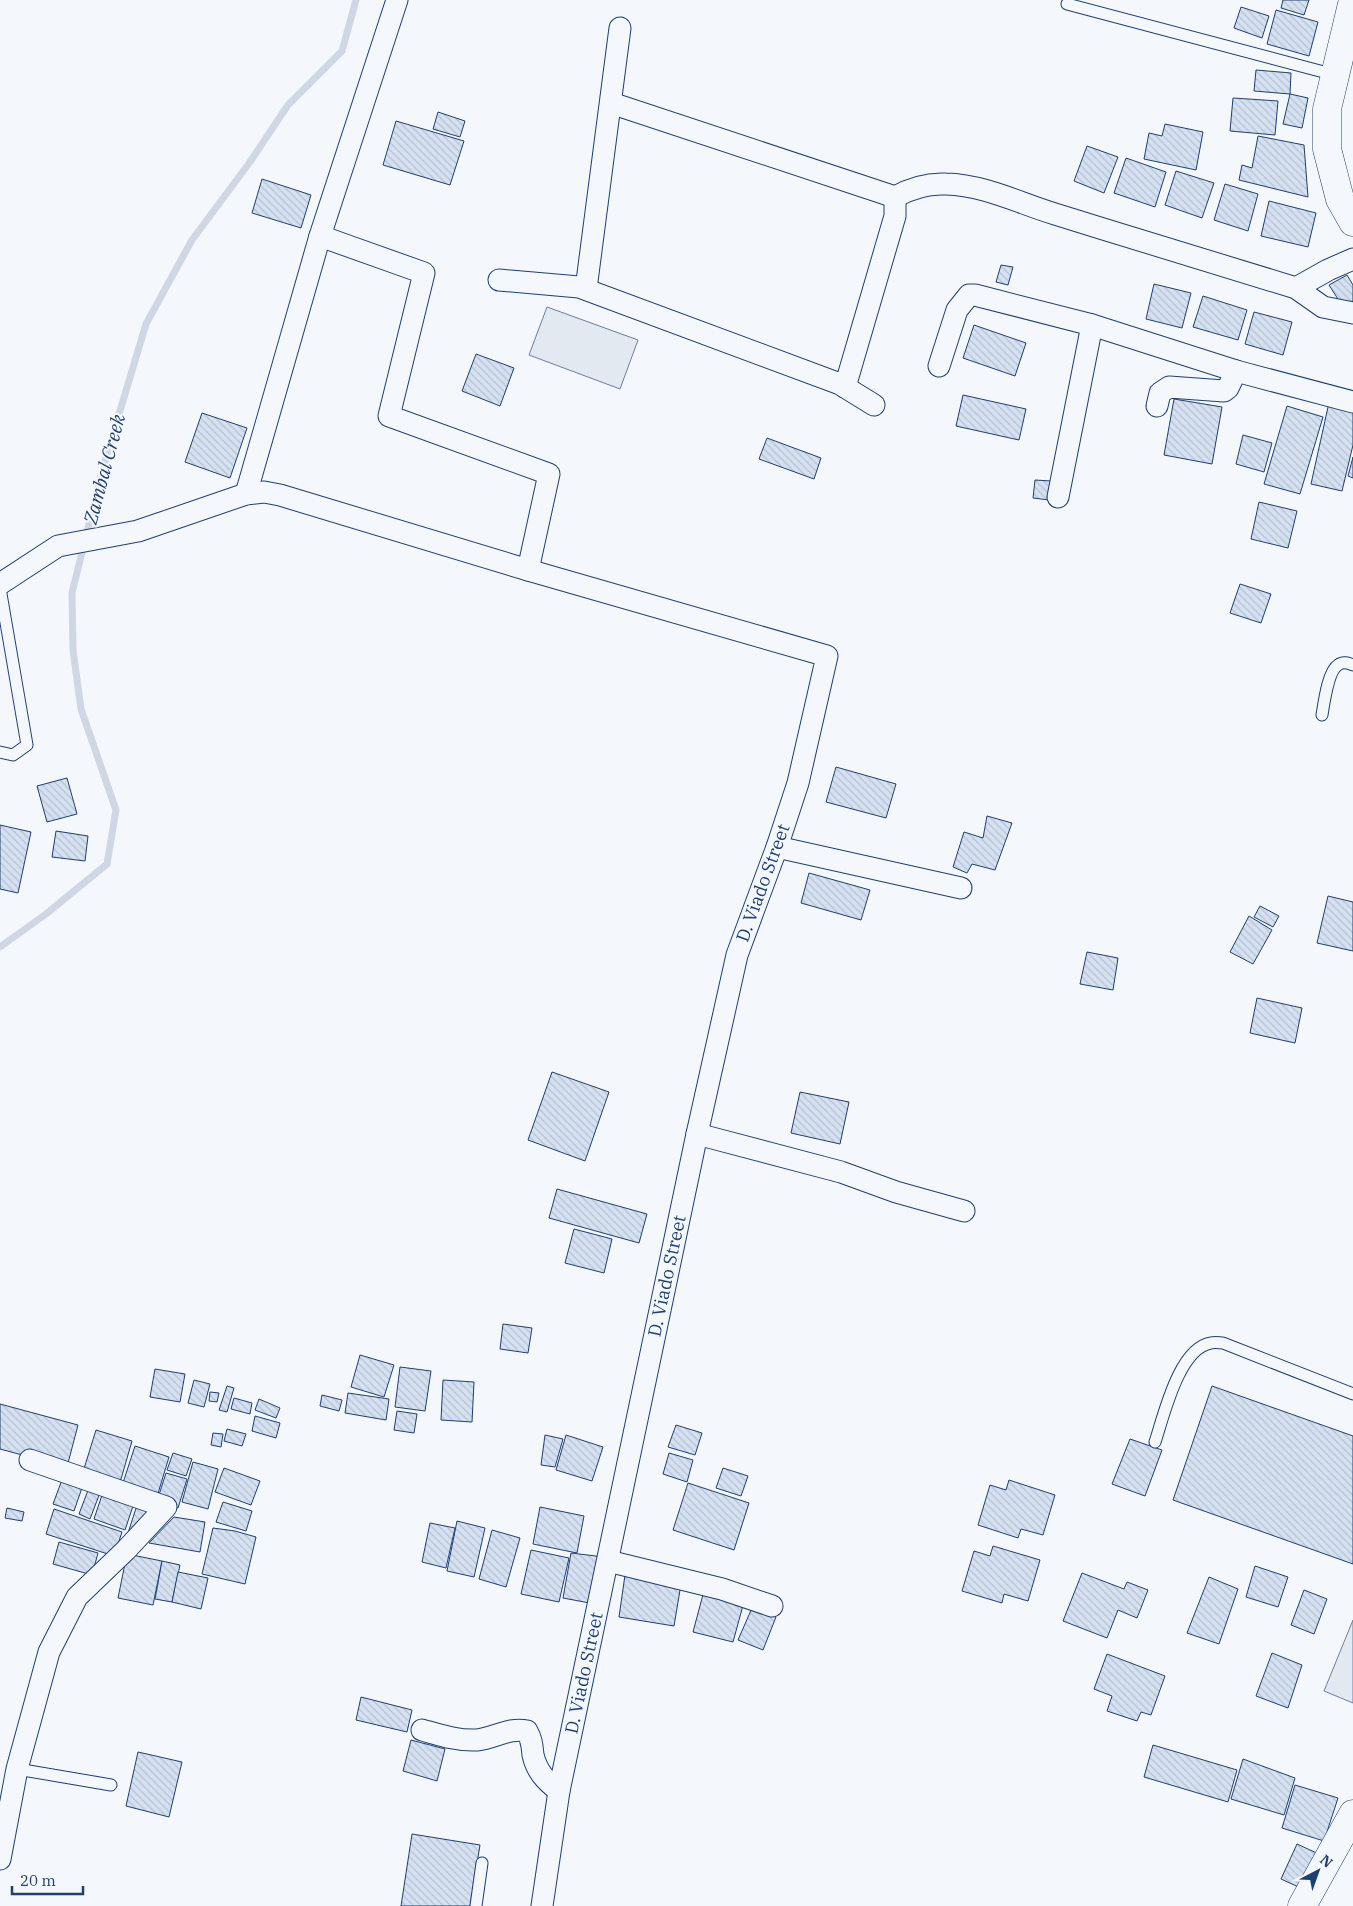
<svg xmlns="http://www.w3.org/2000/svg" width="1353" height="1906" font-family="'IBM Plex Serif',serif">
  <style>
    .park { fill: #e3e9f0; stroke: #687fa3 }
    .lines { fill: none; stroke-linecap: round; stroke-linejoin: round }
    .stream { stroke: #cfd7e4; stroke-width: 7 }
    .building { fill: url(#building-back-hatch); stroke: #1d3f73 }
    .lane-casing { stroke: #1d3f73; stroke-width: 13 }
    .street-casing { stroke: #1d3f73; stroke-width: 23 }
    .secondary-casing { stroke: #1d3f73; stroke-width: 29 }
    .lane { stroke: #f4f7fb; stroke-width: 11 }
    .street { stroke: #f4f7fb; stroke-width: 21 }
    .secondary { stroke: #f4f7fb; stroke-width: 28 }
    .labels { text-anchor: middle; stroke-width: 4; stroke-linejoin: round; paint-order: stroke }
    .street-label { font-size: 18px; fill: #1d3f73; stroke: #f4f7fb }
    .water-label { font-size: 19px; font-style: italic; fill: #1d3f73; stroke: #f4f7fb }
  </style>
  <defs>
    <pattern id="building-back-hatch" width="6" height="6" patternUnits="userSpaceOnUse" patternTransform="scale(1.25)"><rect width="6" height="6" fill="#d5e0f0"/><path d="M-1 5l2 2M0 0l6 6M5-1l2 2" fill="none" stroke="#b6c1d1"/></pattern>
  </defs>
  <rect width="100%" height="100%" fill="#f4f7fb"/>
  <!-- park -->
  <g class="park">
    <polygon points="547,307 638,340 620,389 529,355"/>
    <polygon points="1353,1620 1353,1703 1324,1691"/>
  </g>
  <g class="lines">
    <!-- stream -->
    <polyline class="stream" points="0,947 46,914 107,864 116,810 81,709 73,650 72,593 102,471 146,324 192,240 250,162 288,105 342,51 356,0"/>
  </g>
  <!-- building -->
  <g class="building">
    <polygon points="1283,0 1309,0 1304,15 1281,8"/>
    <polygon points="1241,7 1269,16 1262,38 1234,28"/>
    <polygon points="1276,10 1318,22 1309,56 1267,44"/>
    <polygon points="1256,70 1291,73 1290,94 1254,91"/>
    <polygon points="1290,94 1308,98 1302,128 1283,124"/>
    <polygon points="1233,98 1278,101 1275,135 1230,131"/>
    <polygon points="438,112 465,121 460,137 433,129"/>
    <polygon points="396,121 464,141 450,185 383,165"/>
    <polygon points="1165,124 1203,132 1196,170 1144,159 1149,133 1162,136"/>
    <polygon points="1258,136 1304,145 1308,197 1239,180 1242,165 1252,168"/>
    <polygon points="1087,146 1118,157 1104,193 1074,181"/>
    <polygon points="1126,158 1166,172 1155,207 1114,193"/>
    <polygon points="1176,171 1214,183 1202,218 1165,205"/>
    <polygon points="262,179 311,195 301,228 252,213"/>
    <polygon points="1225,184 1258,194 1248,231 1214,220"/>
    <polygon points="1269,201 1316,213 1308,247 1261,236"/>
    <polygon points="1001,265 1013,267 1008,285 996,282"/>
    <polygon points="1347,275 1353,285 1353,301 1343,307 1329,285"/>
    <polygon points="1154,284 1191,293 1182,328 1146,319"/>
    <polygon points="1203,296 1247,310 1238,340 1193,327"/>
    <polygon points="1254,312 1292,322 1283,355 1245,344"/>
    <polygon points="974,325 1026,343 1015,376 963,358"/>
    <polygon points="476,354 514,368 500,406 462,391"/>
    <polygon points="963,395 1026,409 1019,440 956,426"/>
    <polygon points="1330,398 1353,403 1353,445 1342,491 1311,484"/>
    <polygon points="1174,399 1222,407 1212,464 1164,455"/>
    <polygon points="1287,406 1323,417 1300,494 1264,484"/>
    <polygon points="202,413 247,428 230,478 185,462"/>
    <polygon points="1243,435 1272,443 1264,472 1236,464"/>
    <polygon points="767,438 821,458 814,479 759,459"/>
    <polygon points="1353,457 1353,478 1348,476"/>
    <polygon points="1035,480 1051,481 1049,500 1033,498"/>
    <polygon points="1259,502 1297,511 1288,548 1251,539"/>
    <polygon points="1240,584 1271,594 1261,623 1230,613"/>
    <polygon points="836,767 896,784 886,818 826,802"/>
    <polygon points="67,778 77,814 47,822 37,786"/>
    <polygon points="987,816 1012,823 995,870 972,864 967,873 953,867 964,832 983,838"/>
    <polygon points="0,825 31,832 18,893 0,889"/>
    <polygon points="56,831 88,836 85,861 52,857"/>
    <polygon points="809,873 870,890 861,920 801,903"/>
    <polygon points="1328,896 1353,902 1353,951 1317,943"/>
    <polygon points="1260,906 1279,916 1273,927 1254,917"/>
    <polygon points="1249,916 1272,930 1253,964 1230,952"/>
    <polygon points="1087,952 1118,958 1113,990 1080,984"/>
    <polygon points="1257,998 1302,1008 1295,1043 1250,1033"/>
    <polygon points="552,1072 609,1092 585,1161 528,1140"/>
    <polygon points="800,1092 849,1102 840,1144 791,1133"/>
    <polygon points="557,1189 647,1214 639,1243 549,1218"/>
    <polygon points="574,1229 612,1239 604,1273 565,1263"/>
    <polygon points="503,1324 532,1328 528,1353 500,1349"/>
    <polygon points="360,1355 394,1365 384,1397 351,1387"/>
    <polygon points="400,1367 431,1371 425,1411 395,1407"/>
    <polygon points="155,1369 185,1374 180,1402 150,1397"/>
    <polygon points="194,1380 210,1384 204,1407 188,1403"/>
    <polygon points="443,1380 474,1382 472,1422 441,1420"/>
    <polygon points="227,1386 234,1388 227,1412 219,1410"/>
    <polygon points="1212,1386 1353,1436 1353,1564 1173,1500"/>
    <polygon points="210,1392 219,1393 217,1402 209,1401"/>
    <polygon points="348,1393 389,1399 386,1420 345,1413"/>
    <polygon points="322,1395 342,1400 339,1411 320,1406"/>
    <polygon points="234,1398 252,1403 250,1414 231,1409"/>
    <polygon points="259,1399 280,1408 276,1418 255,1410"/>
    <polygon points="0,1404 78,1425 67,1467 0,1449"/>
    <polygon points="397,1411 417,1414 414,1433 394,1430"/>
    <polygon points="255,1416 280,1423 276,1438 252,1431"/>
    <polygon points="676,1425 702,1433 695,1455 668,1447"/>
    <polygon points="227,1429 246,1434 242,1446 224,1441"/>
    <polygon points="96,1430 132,1441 119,1486 82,1475"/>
    <polygon points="213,1433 223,1434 221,1447 211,1445"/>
    <polygon points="545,1435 563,1439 555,1467 541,1465"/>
    <polygon points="566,1435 603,1447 592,1481 556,1470"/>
    <polygon points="1130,1439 1162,1450 1145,1496 1112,1484"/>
    <polygon points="135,1446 169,1457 156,1500 121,1489"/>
    <polygon points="173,1453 192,1459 186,1476 167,1470"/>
    <polygon points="669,1453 693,1460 687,1482 663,1474"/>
    <polygon points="193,1462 218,1469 208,1509 182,1502"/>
    <polygon points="224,1468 260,1481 251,1505 215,1492"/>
    <polygon points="723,1468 748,1476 741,1496 716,1488"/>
    <polygon points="166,1473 187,1479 178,1508 157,1501"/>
    <polygon points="63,1477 83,1485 74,1511 53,1504"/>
    <polygon points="1009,1480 1055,1495 1043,1535 1021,1529 1018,1538 978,1525 990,1485 1006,1490"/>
    <polygon points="688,1483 749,1503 734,1550 673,1530"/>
    <polygon points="90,1485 101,1490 90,1519 79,1514"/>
    <polygon points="104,1489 135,1500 125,1530 94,1519"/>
    <polygon points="139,1499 158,1506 128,1533"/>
    <polygon points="223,1502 252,1511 246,1531 216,1522"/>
    <polygon points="540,1507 584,1516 577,1553 533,1544"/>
    <polygon points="7,1508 24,1512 22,1521 5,1518"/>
    <polygon points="54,1509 122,1532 114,1556 46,1534"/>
    <polygon points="174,1517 205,1522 200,1552 149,1543"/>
    <polygon points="457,1521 485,1528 474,1577 447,1571"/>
    <polygon points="430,1523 455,1528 446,1568 422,1562"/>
    <polygon points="213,1528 235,1531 256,1537 245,1584 202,1574"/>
    <polygon points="492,1530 520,1538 506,1587 479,1579"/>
    <polygon points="59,1542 98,1553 92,1575 53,1564"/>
    <polygon points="993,1546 1040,1560 1028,1601 1004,1594 1002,1603 962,1591 974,1551 990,1556"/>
    <polygon points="531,1550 569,1558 559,1602 521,1594"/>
    <polygon points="571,1553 604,1557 595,1604 563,1598"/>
    <polygon points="127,1554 162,1561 153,1605 118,1598"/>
    <polygon points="162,1561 180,1565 172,1602 155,1599"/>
    <polygon points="1255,1566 1288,1577 1278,1607 1246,1597"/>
    <polygon points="178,1572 208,1578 201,1609 172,1602"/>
    <polygon points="1082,1573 1124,1589 1127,1582 1148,1590 1137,1618 1118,1610 1107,1638 1063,1621"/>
    <polygon points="625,1575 681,1584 674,1626 619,1617"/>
    <polygon points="1209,1577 1238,1589 1219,1644 1187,1633"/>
    <polygon points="705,1587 745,1598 733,1642 693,1632"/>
    <polygon points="1304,1590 1327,1599 1314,1634 1291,1625"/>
    <polygon points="752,1608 776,1617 763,1650 738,1640"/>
    <polygon points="1272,1653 1302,1665 1288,1708 1256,1696"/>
    <polygon points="1107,1654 1165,1676 1151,1715 1141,1712 1137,1721 1107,1711 1112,1696 1094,1689"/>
    <polygon points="361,1697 412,1710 407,1732 356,1720"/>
    <polygon points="411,1740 445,1749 437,1781 403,1771"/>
    <polygon points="1153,1745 1237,1770 1228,1802 1144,1777"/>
    <polygon points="138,1752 182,1762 169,1817 126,1806"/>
    <polygon points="1243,1759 1295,1778 1284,1815 1231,1799"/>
    <polygon points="1295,1785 1338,1798 1324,1841 1282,1828"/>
    <polygon points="412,1834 480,1845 470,1906 401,1906"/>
    <polygon points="1297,1844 1321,1855 1305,1890 1281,1879"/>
  </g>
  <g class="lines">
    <!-- lane casing -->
    <g class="lane-casing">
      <g id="lane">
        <polyline points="1067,4 1335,75"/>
        <polyline points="0,588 27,745 13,755 0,752"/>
        <path d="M1322,715C1324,703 1328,671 1338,665C1343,661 1348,663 1353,665"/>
        <path d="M1155,1442C1164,1415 1179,1348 1211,1343C1215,1342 1220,1343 1223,1343L1353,1394"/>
        <polyline points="17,1769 111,1785"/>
        <polyline points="476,1906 482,1863"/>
      </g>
    </g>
    <!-- street casing -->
    <g class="street-casing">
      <g id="street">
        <polyline points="397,0 320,236 424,273 389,416 549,474 528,570"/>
        <path d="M611,103L895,197C911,188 927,183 946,184C984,185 1019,203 1055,214C1135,239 1215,263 1296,288L1323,307L1353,313"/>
        <polyline points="499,280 579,287 840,384 874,405"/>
        <polyline points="1296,288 1328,270 1353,259"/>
        <polyline points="586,289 620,28"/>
        <polyline points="939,366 957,310 969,295 975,295 1092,325 1236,371 1353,402"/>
        <polyline points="845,387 895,216 895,197"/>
        <polyline points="1157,406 1160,393 1169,387 1224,391 1228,388 1236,371"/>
        <polyline points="246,494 320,236"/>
        <polyline points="1058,497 1092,325"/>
        <polyline points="0,584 58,546 138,531 246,494 264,492 280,495 528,570 827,656 798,783 777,847 737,955 697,1134 559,1791 542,1906"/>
        <polyline points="777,847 961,888"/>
        <polyline points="697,1134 841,1172 896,1192 964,1211"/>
        <polyline points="608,1561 722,1589 772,1606"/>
        <path d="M422,1730C440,1735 457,1741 477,1740C495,1738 509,1727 527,1731C532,1740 532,1746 533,1755C537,1772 546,1781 559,1791"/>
        <polyline points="0,1859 17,1769 49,1652 77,1597 126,1550 166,1507 30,1460"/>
      </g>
    </g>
    <!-- secondary casing -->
    <g class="secondary-casing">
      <g id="secondary">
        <polyline points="1353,0 1327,109 1327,149 1340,199 1353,222"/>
        <polyline points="1302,1906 1353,1814"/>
      </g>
    </g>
    <!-- lane -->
    <use href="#lane" class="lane"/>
    <!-- street -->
    <use href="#street" class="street"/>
    <!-- secondary -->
    <use href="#secondary" class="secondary"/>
  </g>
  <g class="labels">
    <!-- street labels -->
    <g class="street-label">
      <text transform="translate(763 883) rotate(-70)" y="6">D. Viado Street</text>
      <text transform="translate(667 1276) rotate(-78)" y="6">D. Viado Street</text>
      <text transform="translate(584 1673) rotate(-78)" y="6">D. Viado Street</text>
    </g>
    <!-- water labels -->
    <g class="water-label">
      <text transform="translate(104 469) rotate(-75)" y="7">Zambal Creek</text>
    </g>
  </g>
  <!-- north arrow -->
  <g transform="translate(1318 1871) rotate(41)" stroke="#f4f7fb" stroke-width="4" paint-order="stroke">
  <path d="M0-4L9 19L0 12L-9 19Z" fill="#1d3f73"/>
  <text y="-8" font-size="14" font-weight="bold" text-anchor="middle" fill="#1d3f73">N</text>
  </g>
  <!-- scale -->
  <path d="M12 1886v8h71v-8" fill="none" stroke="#1d3f73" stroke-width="2.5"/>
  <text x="20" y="1886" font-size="15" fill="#1d3f73" stroke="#f4f7fb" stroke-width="4" paint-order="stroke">20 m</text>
</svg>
